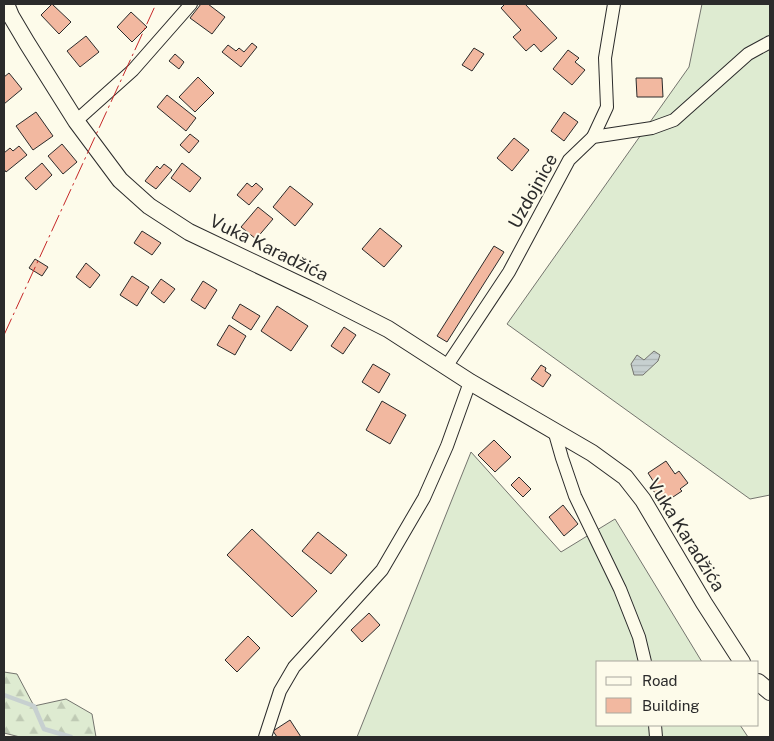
<svg xmlns="http://www.w3.org/2000/svg" width="774" height="741" font-family="'Public Sans',sans-serif">
  <style>
    .grass { fill: #deebd1; stroke: #74746e }
    .forest { fill: url(#forest-firs); stroke: #74746e }
    .water { fill: url(#water-rules); stroke: #74746e }
    .lines { fill: none; stroke-linecap: round; stroke-linejoin: round }
    .stream { stroke: #c7d0d0; stroke-width: 4.5 }
    .building { fill: #f2b8a0; stroke: #2b2b2b }
    .minor-casing { stroke: #2b2b2b; stroke-width: 14 }
    .tertiary-casing { stroke: #2b2b2b; stroke-width: 18 }
    .minor { stroke: #fdfbea; stroke-width: 12 }
    .tertiary { stroke: #fdfbea; stroke-width: 16 }
    .power { stroke: #c62828; stroke-width: 1; stroke-dasharray: 18 4 2.5 4; stroke-linecap: butt }
    .labels { text-anchor: middle; stroke-width: 4; stroke-linejoin: round; paint-order: stroke }
    .street-label { font-size: 18px; fill: #2b2b2b; stroke: #fdfbea }
  </style>
  <defs>
    <pattern id="forest-firs" width="22" height="20" patternUnits="userSpaceOnUse" patternTransform="scale(1.25)"><rect width="22" height="20" fill="#deebd1"/><path d="M5 1l3.5 6h-7zM16 11l3.5 6h-7z" fill="#bfcab4"/></pattern>
    <pattern id="water-rules" width="6" height="5" patternUnits="userSpaceOnUse" patternTransform="scale(1.25)"><rect width="6" height="5" fill="#c7d0d0"/><path d="M0 2.5h6" fill="none" stroke="#abb3b3"/></pattern>
  </defs>
  <rect width="100%" height="100%" fill="#fdfbea"/>
  <!-- grass -->
  <g class="grass">
    <polygon points="702,4 770,4 770,495 750,499 507,324 689,67"/>
    <polygon points="471,452 561,552 615,519 702,662 598,662 598,725 740,725 748,737 357,737"/>
  </g>
  <!-- forest -->
  <polygon class="forest" points="4,672 17,674 34,706 66,699 92,714 96,737 20,737 4,733"/>
  <!-- water -->
  <polygon class="water" points="654,351 660,355 658,361 643,375 634,375 631,364 637,355 644,360"/>
  <g class="lines">
    <!-- stream -->
    <polyline class="stream" points="4,695 34,706 44,729 71,737"/>
  </g>
  <!-- building -->
  <g class="building">
    <polygon points="52,4 71,22 59,34 41,15"/>
    <polygon points="201,4 208,4 225,17 212,34 190,18"/>
    <polygon points="505,4 525,4 557,38 541,52 534,44 526,51 513,37 521,30 501,8"/>
    <polygon points="131,12 147,27 132,42 117,27"/>
    <polygon points="86,36 99,52 80,67 67,51"/>
    <polygon points="252,43 257,47 241,67 222,52 228,45 236,51 239,48 244,52"/>
    <polygon points="474,48 484,54 472,71 462,65"/>
    <polygon points="568,50 579,58 575,62 585,70 572,85 553,69"/>
    <polygon points="175,54 184,62 179,69 169,61"/>
    <polygon points="9,73 22,89 4,104 4,77"/>
    <polygon points="198,77 214,93 195,112 179,97"/>
    <polygon points="636,78 662,78 663,97 637,97"/>
    <polygon points="167,95 196,118 186,131 157,107"/>
    <polygon points="36,112 53,136 33,150 16,126"/>
    <polygon points="564,112 578,122 564,141 551,131"/>
    <polygon points="190,134 199,141 189,153 180,145"/>
    <polygon points="514,138 529,150 512,171 497,158"/>
    <polygon points="62,144 77,162 63,174 48,156"/>
    <polygon points="19,146 27,155 6,172 4,169 4,153 10,148 13,151"/>
    <polygon points="42,163 52,175 36,190 25,178"/>
    <polygon points="182,163 201,178 190,192 171,178"/>
    <polygon points="164,164 172,170 156,189 145,181 157,166 160,169"/>
    <polygon points="247,183 252,187 256,183 263,189 249,205 237,195"/>
    <polygon points="290,186 313,204 295,226 273,207"/>
    <polygon points="258,207 273,219 256,239 241,227"/>
    <polygon points="380,228 402,246 384,267 362,249"/>
    <polygon points="142,231 161,243 152,255 134,243"/>
    <polygon points="494,246 504,252 447,342 437,336"/>
    <polygon points="35,259 48,267 42,276 29,268"/>
    <polygon points="86,263 100,275 90,288 76,277"/>
    <polygon points="132,276 149,287 137,306 120,295"/>
    <polygon points="161,279 175,289 164,303 151,293"/>
    <polygon points="203,281 217,290 205,309 191,300"/>
    <polygon points="240,304 260,316 251,330 232,318"/>
    <polygon points="277,306 308,326 291,351 261,331"/>
    <polygon points="229,325 246,336 235,355 217,345"/>
    <polygon points="344,327 356,335 343,354 331,346"/>
    <polygon points="373,364 390,374 379,393 362,382"/>
    <polygon points="541,365 546,368 545,371 551,375 543,387 531,379"/>
    <polygon points="382,401 406,415 390,444 366,430"/>
    <polygon points="494,440 511,457 495,472 478,455"/>
    <polygon points="666,461 675,474 679,471 688,483 680,489 682,491 670,499 668,497 661,502 651,487 655,484 648,473"/>
    <polygon points="519,477 531,489 523,497 511,485"/>
    <polygon points="563,505 578,524 564,536 549,517"/>
    <polygon points="252,529 317,591 292,617 227,555"/>
    <polygon points="318,532 347,555 331,574 302,551"/>
    <polygon points="369,613 380,625 362,642 351,630"/>
    <polygon points="248,636 260,648 237,672 225,660"/>
    <polygon points="290,720 301,737 277,737 273,731"/>
  </g>
  <g class="lines">
    <!-- minor casing -->
    <g class="minor-casing">
      <g id="minor">
        <polyline points="76,121 133,70 191,4"/>
        <polyline points="593,137 607,107 605,58 614,4"/>
        <polyline points="446,367 509,272 569,160 593,137 652,128 674,120 748,54 770,42"/>
        <polyline points="554,430 562,458 575,496 620,589 639,637 645,662"/>
        <polyline points="655,725 656,737"/>
        <polyline points="265,737 280,691 294,667 382,570 424,498 447,446 470,382"/>
      </g>
    </g>
    <!-- tertiary casing -->
    <g class="tertiary-casing">
      <g id="tertiary">
        <polyline points="6,4 11,16 27,43 76,121 120,180 149,206 189,232 315,292 388,329 470,382 592,453 625,477 643,500 704,603 742,662"/>
        <polyline points="758,682 770,692"/>
      </g>
    </g>
    <!-- minor -->
    <use href="#minor" class="minor"/>
    <!-- tertiary -->
    <use href="#tertiary" class="tertiary"/>
    <!-- power -->
    <polyline class="power" points="4,335 156,4"/>
  </g>
  <g class="labels">
    <!-- street labels -->
    <g class="street-label">
      <text transform="translate(533 191) rotate(-61)" y="6">Uzdojnice</text>
      <text transform="translate(269 248) rotate(26)" y="6">Vuka Karadžića</text>
      <text transform="translate(686 535) rotate(58)" y="6">Vuka Karadžića</text>
    </g>
  </g>
  <!-- border -->
  <rect width="774" height="741" fill="none" stroke="#2b2b2b" stroke-width="10"/>
  <!-- legend -->
  <rect x="596" y="661" width="162" height="65" fill="#fdfbea" stroke="#a9a89e"/>
  <rect x="606" y="677" width="25" height="8" fill="#fdfbea" stroke="#a9a89e"/>
  <text x="642" y="686" font-size="15" fill="#2b2b2b">Road</text>
  <rect x="606" y="698" width="25" height="15" fill="#f2b8a0" stroke="#a9a89e"/>
  <text x="642" y="711" font-size="15" fill="#2b2b2b">Building</text>
</svg>
